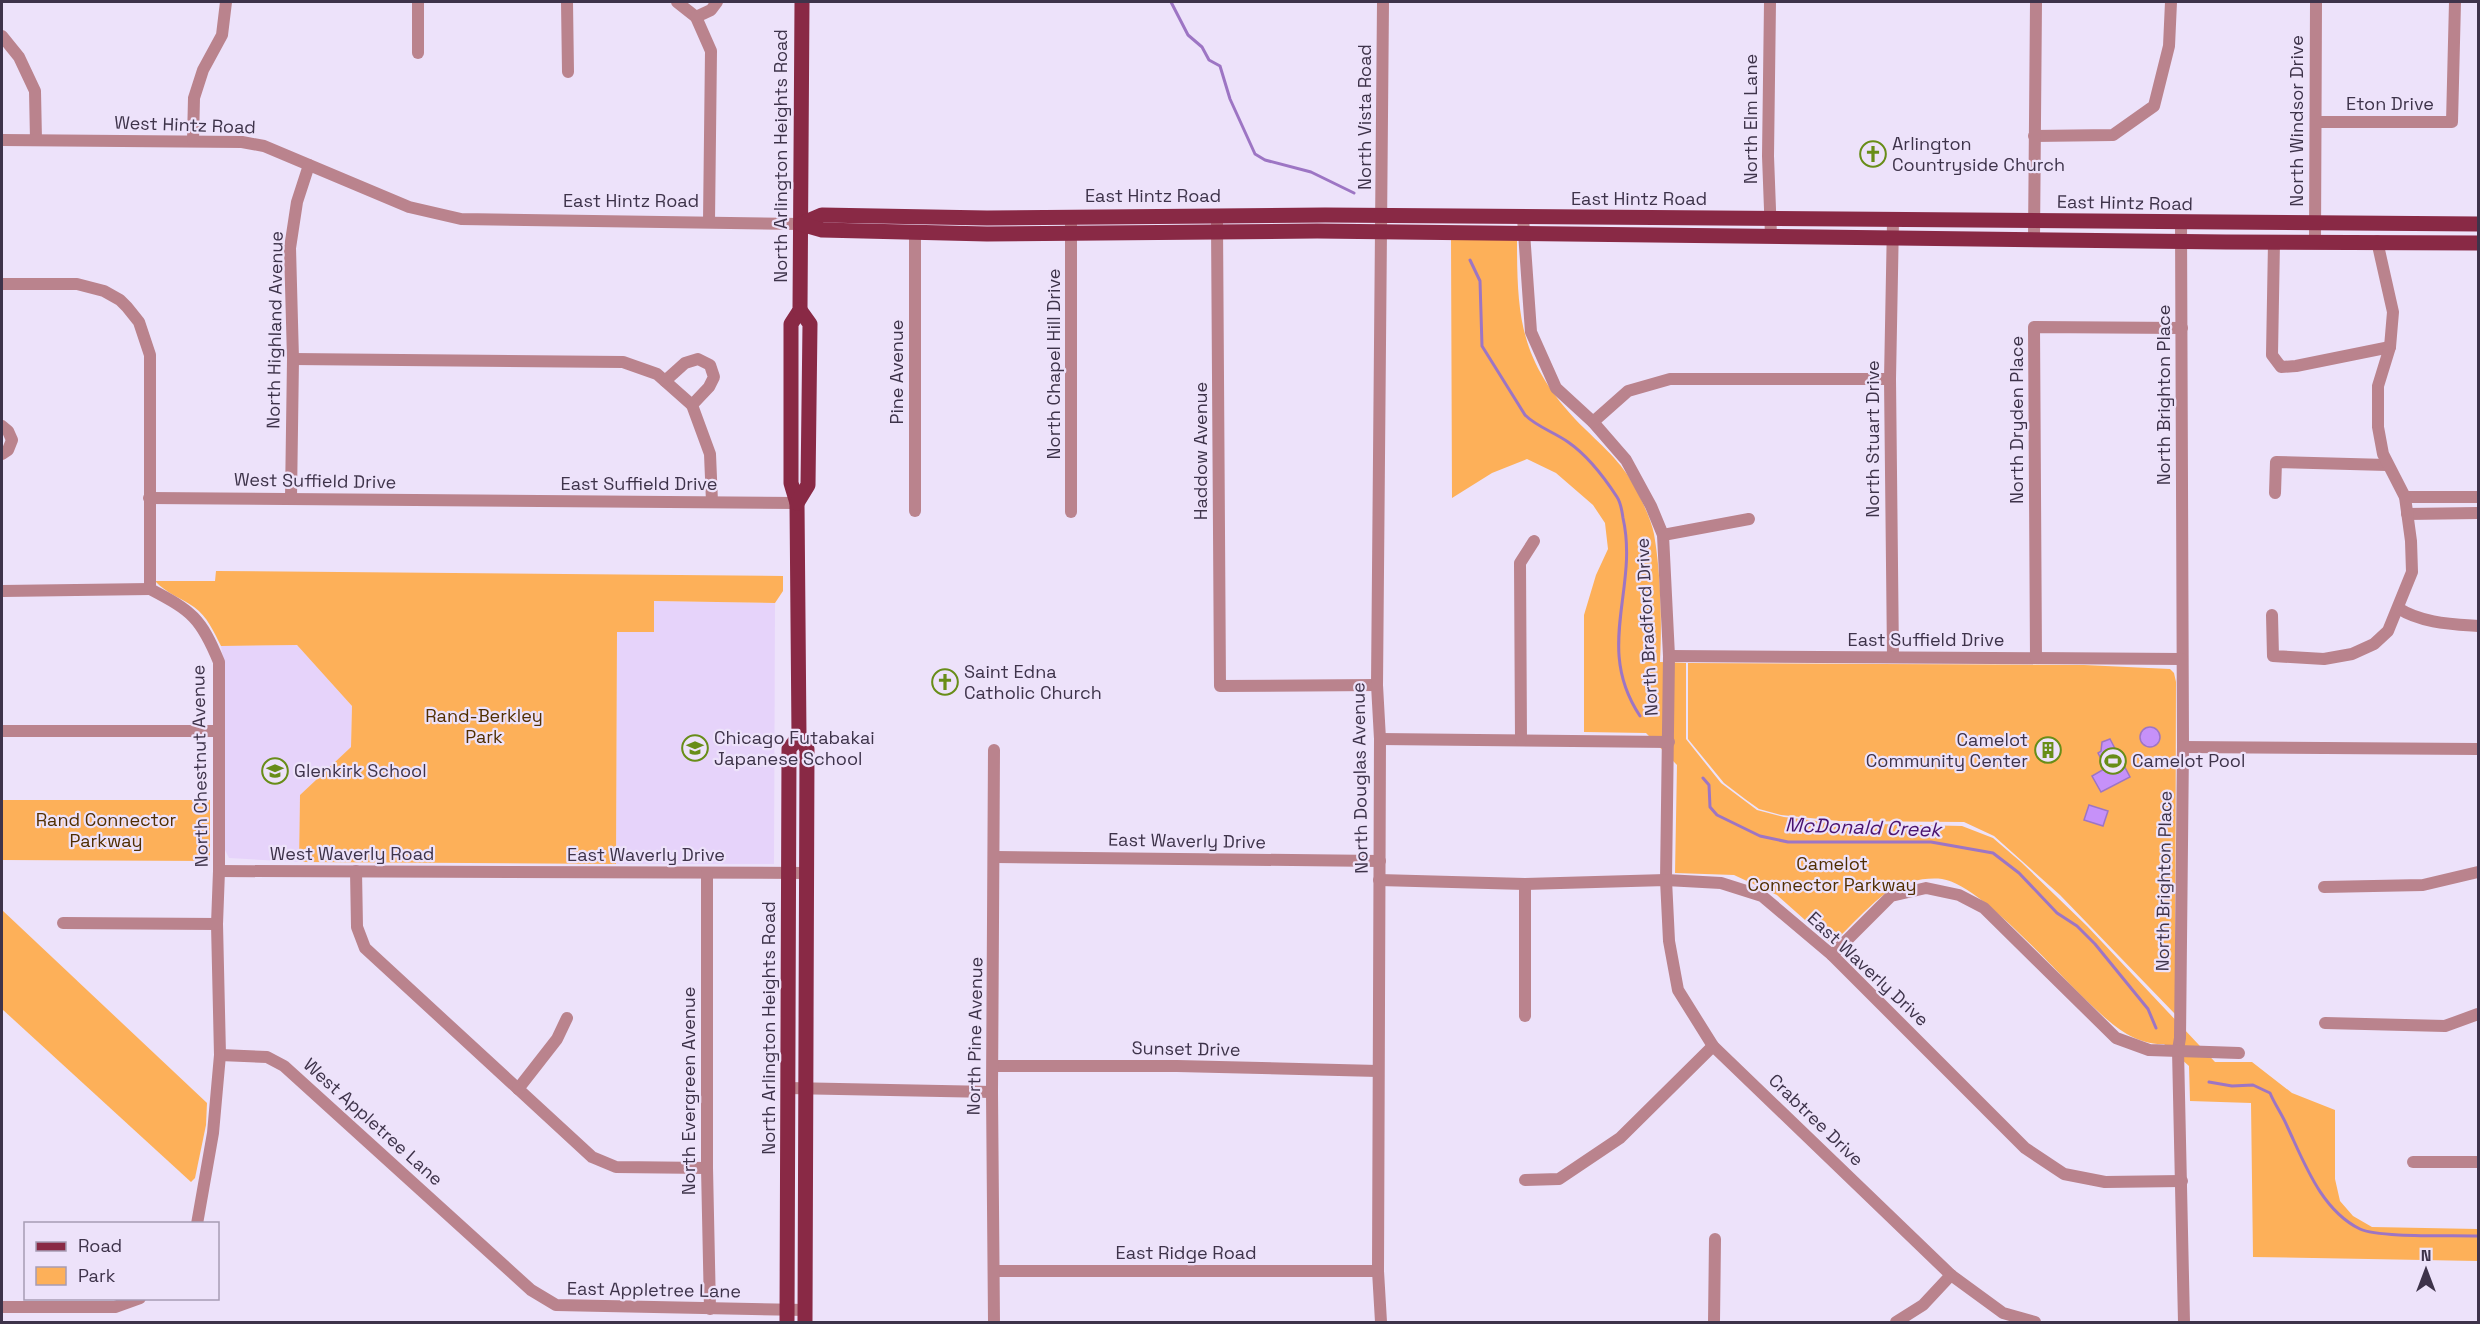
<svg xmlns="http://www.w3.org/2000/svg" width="2480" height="1324" font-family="'Space Grotesk',sans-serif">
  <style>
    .built { fill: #e6d3fa }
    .green { fill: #fdb059 }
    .water { fill: #c691f9; stroke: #9d75c4; stroke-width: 1.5 }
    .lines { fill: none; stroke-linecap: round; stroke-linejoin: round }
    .stream { stroke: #9d75c4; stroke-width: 3 }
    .minor { stroke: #ba838d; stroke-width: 12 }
    .major { stroke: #892945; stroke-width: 15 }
    .labels { text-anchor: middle; stroke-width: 4.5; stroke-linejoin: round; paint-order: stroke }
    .street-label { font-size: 18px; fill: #3e334a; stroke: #ede2fa }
    .poi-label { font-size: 18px; fill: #3e334a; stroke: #ede2fa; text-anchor: start }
    .park-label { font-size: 18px; fill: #502e01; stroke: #ede2fa }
    .water-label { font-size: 20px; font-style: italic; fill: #4b1470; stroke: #ede2fa }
  </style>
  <rect width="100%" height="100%" fill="#ede2fa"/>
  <!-- built -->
  <g class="built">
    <polygon points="654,601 775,603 774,864 616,864 617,632"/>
    <polygon points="297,645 352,706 351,747 300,795 299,862 229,858 225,850 224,664 221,646"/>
  </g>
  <!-- green -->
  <g class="green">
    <path d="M1451,238L1517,239C1517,316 1520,360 1575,419C1595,440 1619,458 1633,484C1641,498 1651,519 1654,534C1661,575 1662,621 1660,662L1686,663V739L1721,783L1757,810L1784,817L1834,823L1962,826L1993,838L2021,862L2087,926L2215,1062H2252L2292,1093L2335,1110V1179L2340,1201L2353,1216L2372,1227L2478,1229V1261L2253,1257L2251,1103L2190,1101L2189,1066L2164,1044C2132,1045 2109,1022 2087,1001C2057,973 1980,884 1942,879C1925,877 1903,882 1889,891C1872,902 1848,929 1832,944L1777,895L1734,875L1675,873L1677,765L1646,733L1584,732V615L1596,575L1608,549L1605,523L1593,505L1556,473L1527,459L1492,473L1452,498Z"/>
    <path d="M216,571L783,576V591L775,603L654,601V632H617L616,864L299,862L300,795L351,747L352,706L297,645L221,646C214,632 207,616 194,607C181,598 166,593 155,581H215Z"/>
    <polygon points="1688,663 2084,665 2170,669 2174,673 2176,682 2175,1014 2060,895 1994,836 1964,822 1839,821 1781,815 1759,809 1745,799 1724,783 1688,739"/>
    <polygon points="2,800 210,800 210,861 2,860"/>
    <polygon points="2,910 207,1103 206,1125 195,1178 191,1182 2,1009"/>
  </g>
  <!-- water -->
  <g class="water">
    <circle cx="2150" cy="737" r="10"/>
    <polygon points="2110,739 2130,777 2101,792 2092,776 2106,768 2098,753 2101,751 2102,742"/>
    <polygon points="2089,805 2108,811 2103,826 2084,820"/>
  </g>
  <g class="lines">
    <!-- stream -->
    <g class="stream">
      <polyline points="1171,2 1188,35 1202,47 1209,60 1220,66 1230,99 1255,154 1265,160 1311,172 1354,193"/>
      <path d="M1470,260L1480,281L1482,346L1525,415C1537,427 1554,432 1568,442C1587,455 1604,477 1617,497C1621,503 1622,511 1623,518C1639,589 1594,647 1640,716"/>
      <polyline points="1703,778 1709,785 1710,807 1717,815 1760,836 1788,842 1931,842 1993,853 2019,873 2057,913 2077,926 2095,944 2148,1009 2156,1028"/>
      <path d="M2209,1082L2232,1086L2253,1085L2270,1093C2275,1105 2282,1114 2287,1126C2304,1162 2321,1210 2360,1229C2378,1238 2454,1235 2478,1236"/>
    </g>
    <!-- minor -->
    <g class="minor">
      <polyline points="418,2 418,53"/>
      <polyline points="567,2 568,72"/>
      <polyline points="677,2 696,17 711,51 709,221"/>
      <polyline points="1770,2 1768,156 1771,236"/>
      <polyline points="696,17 711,10 717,2"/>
      <polyline points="2,36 19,57 35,91 36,140"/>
      <polyline points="2316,122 2452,122 2455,2"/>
      <polyline points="2034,136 2113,135 2154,106 2169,46 2171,2"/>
      <polyline points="2,140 242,142 264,146 409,207 461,219 801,224"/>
      <polyline points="193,140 194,98 203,70 222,35 226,2"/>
      <polyline points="1071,216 1071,512"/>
      <polyline points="1523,218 1531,332 1556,388 1593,422 1626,460 1651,506 1663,535 1669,656 1666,880 1669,941 1678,990 1713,1046 1951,1275 2003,1313 2035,1322"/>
      <polyline points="1893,221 1890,379 1893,657"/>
      <polyline points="1217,223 1220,686 1377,685"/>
      <polyline points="2181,223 2183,747 2180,1038 2178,1050 2184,1322"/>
      <polyline points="2034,238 2036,2"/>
      <polyline points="2315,241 2316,2"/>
      <polyline points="2274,242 2272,355 2281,367 2296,366 2390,347"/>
      <path d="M2,284H77L104,291L120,300L127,307L139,322L150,355V589C192,611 201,618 219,662V871L217,924L220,1055L213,1133L197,1224"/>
      <polyline points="293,359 623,362 657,374 692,405 710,454 712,502"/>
      <polyline points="665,381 685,363 698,359 710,365 714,377 709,387 692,405"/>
      <polyline points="1593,422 1628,391 1670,379 1890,379"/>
      <polyline points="2,426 8,431 12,440 8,450 2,454"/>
      <polyline points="2275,493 2276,462 2387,465"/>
      <polyline points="2405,497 2478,497"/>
      <polyline points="149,498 797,503"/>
      <polyline points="291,498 293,359 290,248 297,202 309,165"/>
      <polyline points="915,511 915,233"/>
      <polyline points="2407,514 2478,513"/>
      <polyline points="1663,535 1749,519"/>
      <polyline points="2,591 150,589"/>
      <path d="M2398,608C2421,623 2451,624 2478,626"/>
      <polyline points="2272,615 2273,656 2324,659 2352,654 2374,644 2388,631 2412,572 2411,541 2405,497 2383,454 2378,427 2378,386 2390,347 2393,312 2377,241"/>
      <polyline points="1669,656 2182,659"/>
      <polyline points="2036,658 2034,327 2182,328"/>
      <polyline points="2,731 219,731"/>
      <polyline points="1380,739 1669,742"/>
      <polyline points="1521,740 1520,563 1534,541"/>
      <polyline points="2183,747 2478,749"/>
      <polyline points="995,857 1380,861"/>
      <polyline points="219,871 807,873"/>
      <polyline points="356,871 357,927 365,948 592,1157 616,1167 707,1168"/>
      <polyline points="707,873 707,1168 710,1309"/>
      <polyline points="1379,880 1525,884 1666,880 1721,883 1762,896 1832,955 2025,1148 2064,1174 2105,1182 2182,1181"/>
      <polyline points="1525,884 1525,1016"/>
      <polyline points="2324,887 2423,885 2478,872"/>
      <polyline points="63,923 217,924"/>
      <polyline points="1832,955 1891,896 1926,888 1959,895 1984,908 2116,1038 2149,1050 2239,1053"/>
      <polyline points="2325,1023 2445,1026 2478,1014"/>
      <polyline points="220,1055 267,1057 284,1066 531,1290 556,1305 805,1310"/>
      <polyline points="993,1066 1177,1066 1378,1071"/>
      <polyline points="788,1088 992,1092"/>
      <polyline points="518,1089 557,1039 567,1018"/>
      <polyline points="2413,1162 2478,1162"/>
      <polyline points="1525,1180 1559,1179 1620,1138 1713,1046"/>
      <polyline points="994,1271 1378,1271"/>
      <polyline points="2,1307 115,1307 140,1298"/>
      <polyline points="994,1322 992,1092 994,750"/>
      <polyline points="1381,1322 1378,1271 1380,739 1377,685 1383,2"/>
      <polyline points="1714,1322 1715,1239"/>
      <polyline points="1896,1322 1923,1305 1951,1275"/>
    </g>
    <!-- major -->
    <g class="major">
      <polyline points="802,2 800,310 791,324 791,483 797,503 799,736 807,749 805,1322"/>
      <polyline points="801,224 822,215 987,218 1325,215 2478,224"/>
      <polyline points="801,224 822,230 987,234 1317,231 2226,242 2478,243"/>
      <polyline points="797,503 808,485 810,324 800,310"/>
      <polyline points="787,1322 789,749 799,736"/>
    </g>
  </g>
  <!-- icons -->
  <defs>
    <g id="church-ring" transform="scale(1.35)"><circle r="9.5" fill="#ede2fa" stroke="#688d18" stroke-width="1.5"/><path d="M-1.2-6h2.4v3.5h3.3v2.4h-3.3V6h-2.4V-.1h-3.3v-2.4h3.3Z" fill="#688d18"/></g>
    <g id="school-ring" transform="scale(1.35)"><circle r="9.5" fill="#ede2fa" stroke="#688d18" stroke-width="1.5"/><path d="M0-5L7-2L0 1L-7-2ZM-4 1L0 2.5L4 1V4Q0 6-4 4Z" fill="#688d18"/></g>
    <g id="building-ring" transform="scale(1.35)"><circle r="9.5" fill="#ede2fa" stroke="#688d18" stroke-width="1.5"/><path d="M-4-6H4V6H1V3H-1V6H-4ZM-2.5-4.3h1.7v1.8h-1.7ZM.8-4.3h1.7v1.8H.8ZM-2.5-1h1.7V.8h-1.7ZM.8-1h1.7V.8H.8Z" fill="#688d18"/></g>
    <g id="stadium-ring" transform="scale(1.35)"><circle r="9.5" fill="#ede2fa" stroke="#688d18" stroke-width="1.5"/><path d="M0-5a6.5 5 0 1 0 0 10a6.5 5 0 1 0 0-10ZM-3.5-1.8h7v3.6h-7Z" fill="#688d18"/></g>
  </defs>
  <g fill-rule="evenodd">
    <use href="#church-ring" x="1873" y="154"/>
    <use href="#church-ring" x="945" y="682"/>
    <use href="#school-ring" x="695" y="748"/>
    <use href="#building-ring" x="2048" y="750"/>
    <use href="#stadium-ring" x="2113" y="761"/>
    <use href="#school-ring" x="275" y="771"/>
  </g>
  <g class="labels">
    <!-- street labels -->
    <g class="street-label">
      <text x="2390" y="110">Eton Drive</text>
      <text transform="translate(1365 117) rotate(-90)" y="6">North Vista Road</text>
      <text transform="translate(1751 119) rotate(-90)" y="6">North Elm Lane</text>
      <text transform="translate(2297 121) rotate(-90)" y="6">North Windsor Drive</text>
      <text transform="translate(185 125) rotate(2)" y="6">West Hintz Road</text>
      <text transform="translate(781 156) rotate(-90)" y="6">North Arlington Heights Road</text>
      <text x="1153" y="202">East Hintz Road</text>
      <text x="1639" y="205">East Hintz Road</text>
      <text x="631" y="207">East Hintz Road</text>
      <text transform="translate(2125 203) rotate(1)" y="6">East Hintz Road</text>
      <text transform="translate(275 330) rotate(-89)" y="6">North Highland Avenue</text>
      <text transform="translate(1054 364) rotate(-90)" y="6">North Chapel Hill Drive</text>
      <text transform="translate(897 372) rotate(-90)" y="6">Pine Avenue</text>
      <text transform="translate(2164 395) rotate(-90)" y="6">North Brighton Place</text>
      <text transform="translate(2017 420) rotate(-90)" y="6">North Dryden Place</text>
      <text transform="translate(1873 439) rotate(-90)" y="6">North Stuart Drive</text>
      <text transform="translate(1201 451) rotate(-90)" y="6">Haddow Avenue</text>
      <text transform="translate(315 481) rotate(1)" y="6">West Suffield Drive</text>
      <text x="639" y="490">East Suffield Drive</text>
      <text transform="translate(1647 627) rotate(-93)" y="6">North Bradford Drive</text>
      <text x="1926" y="646">East Suffield Drive</text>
      <text transform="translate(200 766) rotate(-91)" y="6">North Chestnut Avenue</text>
      <text transform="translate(1360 778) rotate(-91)" y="6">North Douglas Avenue</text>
      <text transform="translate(1187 841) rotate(1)" y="6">East Waverly Drive</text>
      <text x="352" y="860">West Waverly Road</text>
      <text x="646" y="861">East Waverly Drive</text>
      <text transform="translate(2164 881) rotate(-89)" y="6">North Brighton Place</text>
      <text transform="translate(1868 969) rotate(43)" y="6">East Waverly Drive</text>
      <text transform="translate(769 1028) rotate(-90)" y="6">North Arlington Heights Road</text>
      <text transform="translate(975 1036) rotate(-89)" y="6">North Pine Avenue</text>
      <text transform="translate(1186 1049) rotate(1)" y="6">Sunset Drive</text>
      <text transform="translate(689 1091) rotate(-90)" y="6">North Evergreen Avenue</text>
      <text transform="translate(1816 1120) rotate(44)" y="6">Crabtree Drive</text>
      <text transform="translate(373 1122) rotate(42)" y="6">West Appletree Lane</text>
      <text x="1186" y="1259">East Ridge Road</text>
      <text transform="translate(654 1290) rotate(1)" y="6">East Appletree Lane</text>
    </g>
    <!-- poi labels -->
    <g class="poi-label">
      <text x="1892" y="150">Arlington<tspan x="1892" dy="21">Countryside Church</tspan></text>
      <text x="964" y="678">Saint Edna<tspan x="964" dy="21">Catholic Church</tspan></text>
      <text x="714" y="744">Chicago Futabakai<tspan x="714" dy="21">Japanese School</tspan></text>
      <text x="2028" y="746" text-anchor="end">Camelot<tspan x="2028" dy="21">Community Center</tspan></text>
      <text x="2132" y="767">Camelot Pool</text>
      <text x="294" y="777">Glenkirk School</text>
    </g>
    <!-- park labels -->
    <g class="park-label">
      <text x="484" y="722">Rand-Berkley<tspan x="484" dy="21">Park</tspan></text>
      <text x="106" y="826">Rand Connector<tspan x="106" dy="21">Parkway</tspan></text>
      <text x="1832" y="870">Camelot<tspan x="1832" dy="21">Connector Parkway</tspan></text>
    </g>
    <!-- water labels -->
    <g class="water-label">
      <text transform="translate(1863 827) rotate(2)" y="7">McDonald Creek</text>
    </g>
  </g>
  <!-- border -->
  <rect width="2480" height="1324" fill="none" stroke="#3e334a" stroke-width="6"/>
  <!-- legend -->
  <rect x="24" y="1222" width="195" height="78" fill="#ede2fa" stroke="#a79cb4" stroke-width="1.5"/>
  <rect x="36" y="1242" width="30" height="9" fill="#892945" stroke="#a79cb4" stroke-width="1.5"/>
  <text x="78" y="1252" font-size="18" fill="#3e334a">Road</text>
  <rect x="36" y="1267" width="30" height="18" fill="#fdb059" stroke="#a79cb4" stroke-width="1.5"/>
  <text x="78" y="1282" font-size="18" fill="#3e334a">Park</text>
  <!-- north arrow -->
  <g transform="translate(2426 1270)" stroke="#ede2fa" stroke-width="4.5" paint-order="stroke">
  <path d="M0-4.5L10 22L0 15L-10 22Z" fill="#3e334a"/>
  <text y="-9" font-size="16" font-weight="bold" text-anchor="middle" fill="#3e334a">N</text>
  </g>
</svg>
